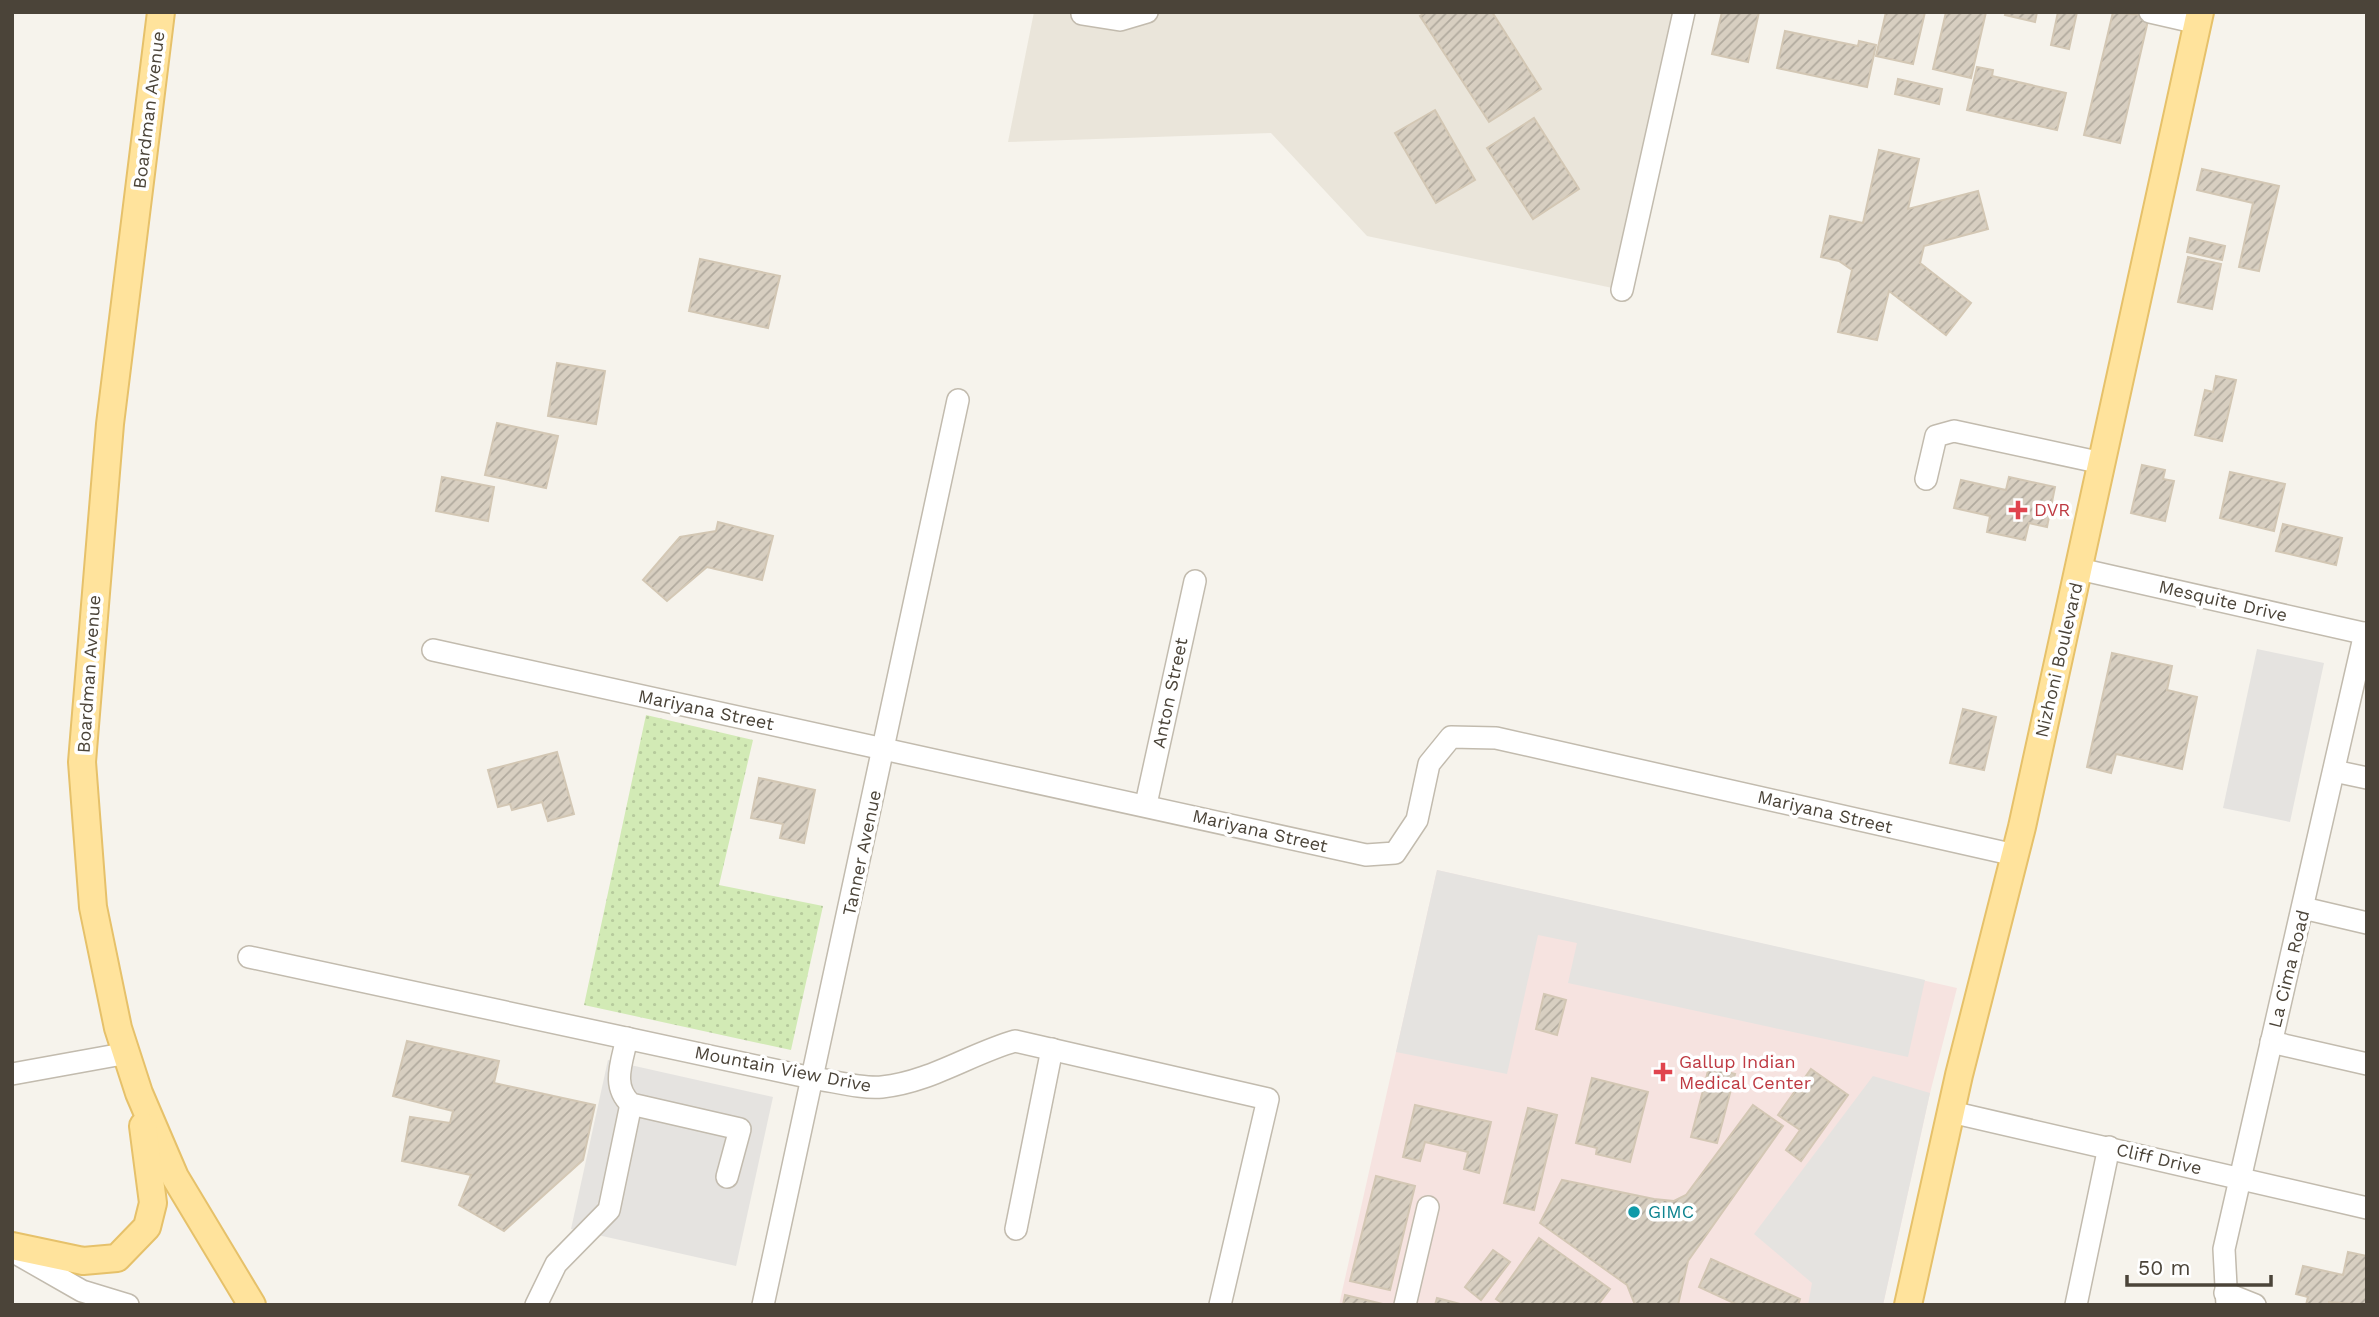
<svg xmlns="http://www.w3.org/2000/svg" width="2379" height="1317" font-family="'Work Sans',sans-serif">
  <style>
    .residential { fill: #eae5da }
    .medical { fill: #f6e3e0 }
    .park { fill: url(#park-dots) }
    .parking { fill: #e5e3e0 }
    .building { fill: url(#building-hatch); stroke: #d3c7b4; stroke-width: 2 }
    .lines { fill: none; stroke-linecap: round; stroke-linejoin: round }
    .minor-casing { stroke: #c2bbae; stroke-width: 24 }
    .major-casing { stroke: #e6c16a; stroke-width: 30 }
    .minor { stroke: #fff; stroke-width: 21 }
    .major { stroke: #ffe39c; stroke-width: 26 }
    .health-dot { fill: #e0444e; stroke: #fff; stroke-width: 2.5 }
    .culture-dot { fill: #0f9aa8; stroke: #fff; stroke-width: 2.5 }
    .labels { text-anchor: middle; stroke-width: 7; stroke-linejoin: round; paint-order: stroke }
    .street-label { font-size: 18px; fill: #4b4439; stroke: #fff }
    .health-label { font-size: 18px; fill: #be3a42; stroke: #fff; text-anchor: start }
    .culture-label { font-size: 18px; fill: #0d838f; stroke: #fff; text-anchor: start }
  </style>
  <defs>
    <pattern id="park-dots" width="8" height="8" patternUnits="userSpaceOnUse" patternTransform="scale(1.75)"><rect width="8" height="8" fill="#d2eab5"/><path d="M2 2h.1M6 6h.1" fill="none" stroke="#b6ca9c" stroke-width="1.8" stroke-linecap="round"/></pattern>
    <pattern id="building-hatch" width="6" height="6" patternUnits="userSpaceOnUse" patternTransform="scale(1.75)"><rect width="6" height="6" fill="#d8cfc1"/><path d="M-1 1l2-2M0 6l6-6M5 7l2-2" fill="none" stroke="#b1aa9e"/></pattern>
  </defs>
  <rect width="100%" height="100%" fill="#f6f3ec"/>
  <!-- residential -->
  <polygon class="residential" points="1034,12 1684,12 1622,290 1367,236 1271,133 1008,142"/>
  <!-- medical -->
  <polygon class="medical" points="1437,870 1957,988 1930,1093 1883,1305 1339,1305"/>
  <!-- park -->
  <polygon class="park" points="646,715 753,740 719,885 823,906 791,1050 584,1005"/>
  <!-- parking -->
  <g class="parking">
    <polygon points="2257,649 2324,663 2290,822 2223,808"/>
    <polygon points="1437,870 1925,980 1908,1057 1568,983 1577,943 1538,935 1507,1074 1396,1052"/>
    <polygon points="608,1060 773,1097 736,1266 571,1229"/>
    <polygon points="1873,1076 1930,1093 1883,1305 1808,1305 1812,1283 1754,1234"/>
  </g>
  <!-- building -->
  <g class="building">
    <polygon points="1426,12 1492,12 1541,89 1489,122 1420,16"/>
    <polygon points="1722,12 1759,12 1748,62 1712,54"/>
    <polygon points="1886,12 1925,12 1913,64 1876,56"/>
    <polygon points="1946,12 1986,12 1971,78 1933,69"/>
    <polygon points="2006,12 2037,12 2035,22 2005,15"/>
    <polygon points="2058,12 2077,12 2069,49 2051,45"/>
    <polygon points="2113,12 2149,16 2120,143 2084,135"/>
    <polygon points="1785,31 1858,46 1859,41 1876,45 1867,87 1777,68"/>
    <polygon points="1977,67 1993,70 1992,76 2066,93 2057,130 1967,110"/>
    <polygon points="1898,79 1942,89 1939,104 1895,94"/>
    <polygon points="1435,110 1475,180 1436,203 1395,133"/>
    <polygon points="1534,118 1579,189 1533,219 1487,148"/>
    <polygon points="1879,150 1919,159 1908,209 1978,191 1988,229 1924,246 1920,263 1971,303 1946,335 1889,291 1877,340 1838,332 1852,270 1839,261 1821,257 1830,216 1863,223"/>
    <polygon points="2202,169 2279,186 2259,271 2239,267 2253,203 2197,190"/>
    <polygon points="2190,238 2225,246 2222,260 2187,252"/>
    <polygon points="2188,257 2221,264 2212,309 2178,302"/>
    <polygon points="700,259 780,276 768,328 689,311"/>
    <polygon points="557,363 605,371 596,424 548,416"/>
    <polygon points="2216,376 2236,380 2222,441 2195,435 2205,390 2213,392"/>
    <polygon points="497,423 558,436 546,488 485,475"/>
    <polygon points="2142,465 2165,470 2163,479 2174,481 2165,521 2131,513"/>
    <polygon points="2230,472 2285,484 2274,531 2220,518"/>
    <polygon points="442,477 494,487 488,521 436,511"/>
    <polygon points="2009,477 2055,487 2047,527 2029,523 2025,540 1987,532 1990,516 1954,508 1961,480 2006,490"/>
    <polygon points="718,522 773,536 762,580 707,567 667,601 643,580 680,537 716,531"/>
    <polygon points="2283,524 2342,538 2336,565 2276,551"/>
    <polygon points="2112,653 2172,666 2167,690 2197,697 2182,769 2116,754 2111,773 2087,767"/>
    <polygon points="1963,709 1996,717 1984,770 1950,763"/>
    <polygon points="557,752 574,814 548,821 542,802 512,810 510,804 498,807 488,770"/>
    <polygon points="759,778 815,790 804,843 780,838 783,824 751,818"/>
    <polygon points="1544,994 1566,1000 1557,1035 1536,1029"/>
    <polygon points="407,1041 499,1061 494,1083 595,1105 583,1160 504,1231 459,1205 471,1175 402,1161 410,1117 450,1123 453,1111 393,1096"/>
    <polygon points="1709,1067 1735,1074 1717,1143 1691,1137"/>
    <polygon points="1811,1069 1848,1095 1801,1161 1786,1150 1800,1130 1778,1115"/>
    <polygon points="1592,1078 1648,1092 1630,1162 1596,1154 1597,1148 1576,1143"/>
    <polygon points="1415,1105 1491,1122 1479,1173 1464,1169 1468,1152 1425,1142 1420,1161 1403,1157"/>
    <polygon points="1753,1105 1783,1126 1688,1261 1678,1305 1635,1305 1627,1285 1540,1223 1562,1180 1654,1199 1674,1201 1686,1195"/>
    <polygon points="1528,1108 1557,1115 1534,1210 1504,1203"/>
    <polygon points="1376,1176 1415,1186 1390,1290 1350,1281"/>
    <polygon points="1539,1238 1610,1289 1598,1305 1505,1305 1496,1299"/>
    <polygon points="1493,1250 1510,1262 1481,1300 1465,1287"/>
    <polygon points="2348,1252 2367,1256 2367,1305 2329,1302 2329,1305 2306,1305 2308,1297 2296,1294 2303,1266 2343,1275"/>
    <polygon points="1711,1259 1800,1299 1798,1305 1738,1305 1699,1287"/>
    <polygon points="1345,1295 1387,1305 1343,1305"/>
    <polygon points="1437,1298 1464,1305 1435,1305"/>
  </g>
  <g class="lines">
    <!-- minor casing -->
    <g class="minor-casing">
      <g id="minor">
        <polyline points="2150,12 2198,23"/>
        <polyline points="1082,14 1120,20 1147,12"/>
        <polyline points="1622,290 1684,12"/>
        <polyline points="1926,479 1936,436 1954,431 2102,463"/>
        <polyline points="2079,569 2367,634"/>
        <polyline points="433,650 1366,855 1395,853 1417,820 1429,764 1451,737 1496,738 2015,855"/>
        <polyline points="2334,771 2367,778"/>
        <polyline points="1146,804 1195,581"/>
        <polyline points="2303,908 2367,923"/>
        <path d="M249,957L812,1078C834,1081 861,1089 882,1087C930,1082 970,1054 1015,1041L1268,1099L1220,1305"/>
        <path d="M627,1038C622,1062 611,1086 631,1104L740,1129L727,1177"/>
        <polyline points="2271,1042 2367,1064"/>
        <polyline points="12,1074 128,1053"/>
        <polyline points="1951,1112 2367,1208"/>
        <polyline points="1016,1229 1052,1049"/>
        <polyline points="12,1251 82,1291 128,1305"/>
        <polyline points="2225,1293 2255,1305"/>
        <polyline points="536,1305 556,1264 609,1210 631,1104"/>
        <polyline points="763,1305 958,400"/>
        <polyline points="1405,1305 1428,1207"/>
        <polyline points="2076,1305 2109,1147"/>
        <polyline points="2227,1305 2224,1249 2365,633"/>
      </g>
    </g>
    <!-- major casing -->
    <g class="major-casing">
      <g id="major">
        <polyline points="161,12 110,424 82,762 93,907 118,1028 139,1093 175,1177 252,1305"/>
        <polyline points="12,1246 83,1261 117,1258 147,1227 153,1203 143,1126"/>
        <polyline points="1908,1305 1959,1075 2022,827 2200,12"/>
      </g>
    </g>
    <!-- minor -->
    <use href="#minor" class="minor"/>
    <!-- major -->
    <use href="#major" class="major"/>
  </g>
  <!-- markers -->
  <g class="health-dot">
    <path d="M2014.5 499.5h7v7h7v7h-7v7h-7v-7h-7v-7h7z"/>
    <path d="M1659.5 1061.5h7v7h7v7h-7v7h-7v-7h-7v-7h7z"/>
  </g>
  <circle class="culture-dot" cx="1634" cy="1212" r="7"/>
  <g class="labels">
    <!-- street labels -->
    <g class="street-label">
      <text transform="translate(149 110) rotate(-83)" y="6">Boardman Avenue</text>
      <text transform="translate(2223 601) rotate(13)" y="6">Mesquite Drive</text>
      <text transform="translate(2059 660) rotate(-77)" y="6">Nizhoni Boulevard</text>
      <text transform="translate(89 674) rotate(-86)" y="6">Boardman Avenue</text>
      <text transform="translate(1170 693) rotate(-78)" y="6">Anton Street</text>
      <text transform="translate(706 710) rotate(12)" y="6">Mariyana Street</text>
      <text transform="translate(1825 812) rotate(13)" y="6">Mariyana Street</text>
      <text transform="translate(1260 831) rotate(13)" y="6">Mariyana Street</text>
      <text transform="translate(862 853) rotate(-78)" y="6">Tanner Avenue</text>
      <text transform="translate(2289 969) rotate(-76)" y="6">La Cima Road</text>
      <text transform="translate(783 1069) rotate(11)" y="6">Mountain View Drive</text>
      <text transform="translate(2159 1159) rotate(13)" y="6">Cliff Drive</text>
    </g>
    <!-- health labels -->
    <g class="health-label">
      <text x="2034" y="516">DVR</text>
      <text x="1679" y="1068">Gallup Indian<tspan x="1679" dy="21">Medical Center</tspan></text>
    </g>
    <!-- culture labels -->
    <g class="culture-label">
      <text x="1648" y="1218">GIMC</text>
    </g>
  </g>
  <!-- border -->
  <rect width="2379" height="1317" fill="none" stroke="#4b4439" stroke-width="28"/>
  <!-- scale -->
  <path d="M2127 1275v10h144v-10" fill="none" stroke="#4b4439" stroke-width="3.5"/>
  <text x="2138" y="1275" font-size="21" fill="#4b4439" stroke="#ffffff" stroke-width="5" paint-order="stroke">50 m</text>
</svg>
